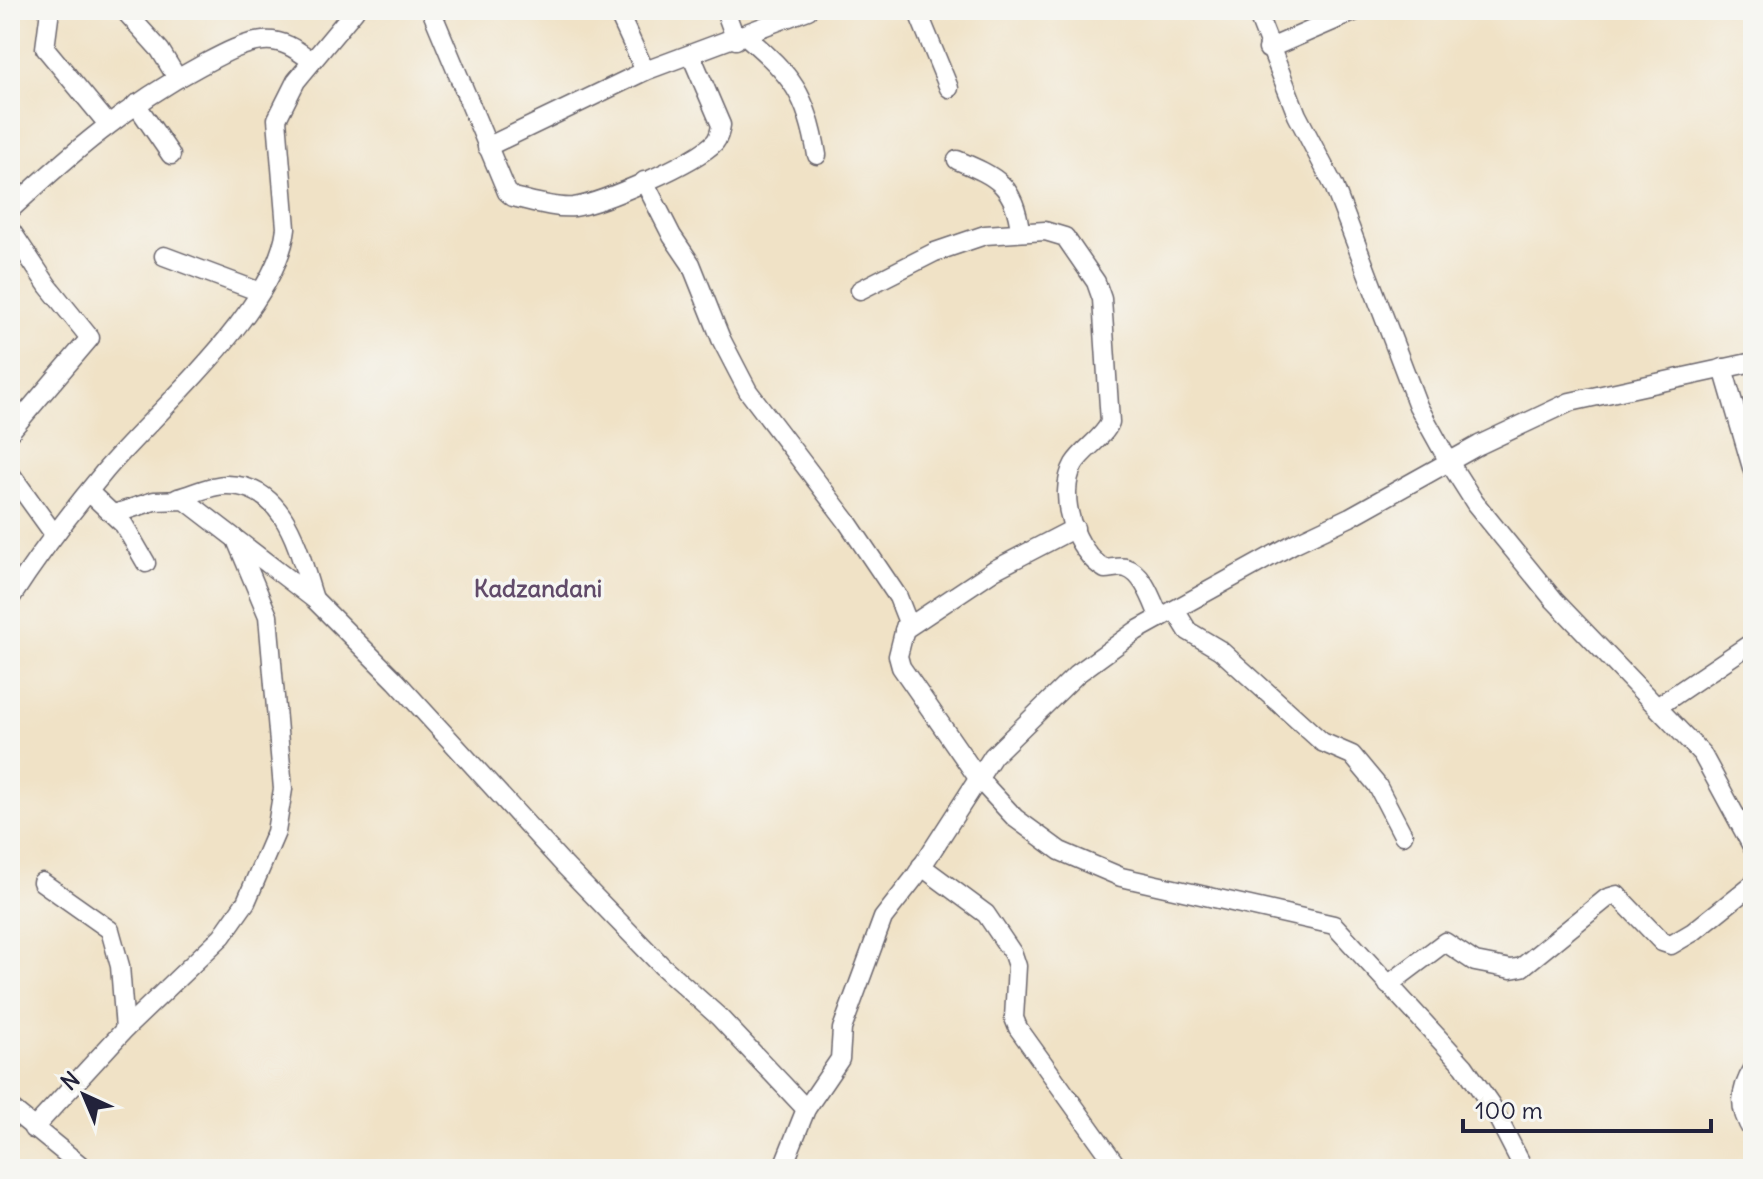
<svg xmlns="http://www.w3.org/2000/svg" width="1763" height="1179" font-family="Delius,sans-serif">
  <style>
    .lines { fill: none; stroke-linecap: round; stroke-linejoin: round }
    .street-casing { stroke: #6a656c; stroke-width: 21 }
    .street { stroke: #fff; stroke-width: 18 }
    .labels { text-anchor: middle; stroke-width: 7; stroke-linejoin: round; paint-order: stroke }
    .quarter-label { font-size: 24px; font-weight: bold; fill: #614b6a; stroke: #f6f6f2 }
  </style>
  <rect width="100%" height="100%" fill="#f6f6f2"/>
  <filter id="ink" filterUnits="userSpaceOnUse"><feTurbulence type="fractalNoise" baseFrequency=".0125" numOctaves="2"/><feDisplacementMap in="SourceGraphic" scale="16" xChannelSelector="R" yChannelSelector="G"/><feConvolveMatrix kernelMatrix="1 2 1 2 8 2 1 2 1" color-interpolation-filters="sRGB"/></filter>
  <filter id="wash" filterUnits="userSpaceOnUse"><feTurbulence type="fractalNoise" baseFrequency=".006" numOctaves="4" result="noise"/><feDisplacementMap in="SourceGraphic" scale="32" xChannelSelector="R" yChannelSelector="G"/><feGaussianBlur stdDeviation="1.8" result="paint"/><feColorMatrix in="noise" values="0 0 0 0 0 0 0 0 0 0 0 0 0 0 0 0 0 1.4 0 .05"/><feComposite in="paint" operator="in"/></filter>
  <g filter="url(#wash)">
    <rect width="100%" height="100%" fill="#f0e2c6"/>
  </g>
  <g filter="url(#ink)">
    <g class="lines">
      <!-- street casing -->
      <g class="street-casing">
        <g id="street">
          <polyline points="50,10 45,48 107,123"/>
          <polyline points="124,10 160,50 177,78"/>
          <path d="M431,10L507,192L513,197C531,201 556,209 574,207C602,203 695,163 715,142C719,137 720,132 721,125L691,55"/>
          <polyline points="617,10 645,71"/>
          <polyline points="725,10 736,40"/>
          <polyline points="917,10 949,88"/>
          <polyline points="1256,10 1297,115 1334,186 1418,406 1449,462 1475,503 1554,600 1702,754 1753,848"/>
          <path d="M746,36C792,76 807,94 817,155"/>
          <polyline points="1268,49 1358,10"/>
          <polyline points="136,104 171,155"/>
          <polyline points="487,147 645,71 808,10"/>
          <path d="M957,160C997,177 1015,185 1020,231"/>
          <polyline points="644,181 672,236 691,264 721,339 748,391 846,520 898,597 907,620 898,656 901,667 978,778 1015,818 1060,851 1121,877 1334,925 1464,1066 1491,1105 1524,1169"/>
          <path d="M10,210C69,155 128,104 200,66C219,56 241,43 263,41C283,39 297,50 312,61"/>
          <polyline points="10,229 48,286 90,338 10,432"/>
          <polyline points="164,256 260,292"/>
          <path d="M860,290L935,252L985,235L1045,231L1065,237L1096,282L1102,299L1110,422C1104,438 1083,449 1074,464C1056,496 1075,552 1105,569C1111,569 1120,566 1126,568C1144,573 1153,603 1160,618"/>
          <polyline points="1723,368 1753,471"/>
          <polyline points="10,473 54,534"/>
          <polyline points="89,492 124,525 146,563"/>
          <path d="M178,498C193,494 211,485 226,485C287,484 299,554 314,599"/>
          <polyline points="114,514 154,501 185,500 314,599 396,681 566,867 662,966 719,1017 806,1109"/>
          <path d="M10,599C39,554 71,512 105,471C157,410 277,309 286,228L277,119L296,81L355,10"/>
          <polyline points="1175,610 1188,631 1220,650 1322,742 1352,755 1377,785 1403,835"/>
          <polyline points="904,630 994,570 1075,528"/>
          <polyline points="1657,707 1753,642"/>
          <polyline points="921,866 986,914 1013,954 1017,966 1014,1018 1018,1028 1119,1169"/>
          <polyline points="42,882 110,930 120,966 125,1029"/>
          <polyline points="1388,985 1445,942 1475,962 1511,969 1522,967 1607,898 1617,895 1662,942 1671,945 1693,932 1753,884"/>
          <path d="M1753,1069C1739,1092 1738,1109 1753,1132"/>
          <polyline points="10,1108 85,1169"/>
          <polyline points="33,1129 125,1029 222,936 246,902 276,832 283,789 268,616 237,542"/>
          <polyline points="782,1169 806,1109 840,1059 842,1029 883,918 915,877 993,756 1077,674 1136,631 1295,543 1350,517 1479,445 1570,402 1753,362"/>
        </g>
      </g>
      <!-- street -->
      <use href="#street" class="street"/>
    </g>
  </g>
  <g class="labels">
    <!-- quarter labels -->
    <g class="quarter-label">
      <text x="538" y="597">Kadzandani</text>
    </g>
  </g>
  <!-- margin -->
  <rect width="1763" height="1179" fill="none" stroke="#f6f6f2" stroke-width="40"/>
  <!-- north arrow -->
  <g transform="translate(84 1095) rotate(316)" stroke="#f6f6f2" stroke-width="6" paint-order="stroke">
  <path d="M0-6L14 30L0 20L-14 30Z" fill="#22223b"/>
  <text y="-12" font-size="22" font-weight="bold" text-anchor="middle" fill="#22223b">N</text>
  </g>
  <!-- scale -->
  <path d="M1463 1119v12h248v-12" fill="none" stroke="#22223b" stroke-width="4"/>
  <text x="1475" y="1119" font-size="24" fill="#22223b" stroke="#f6f6f2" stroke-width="6" paint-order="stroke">100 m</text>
</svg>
